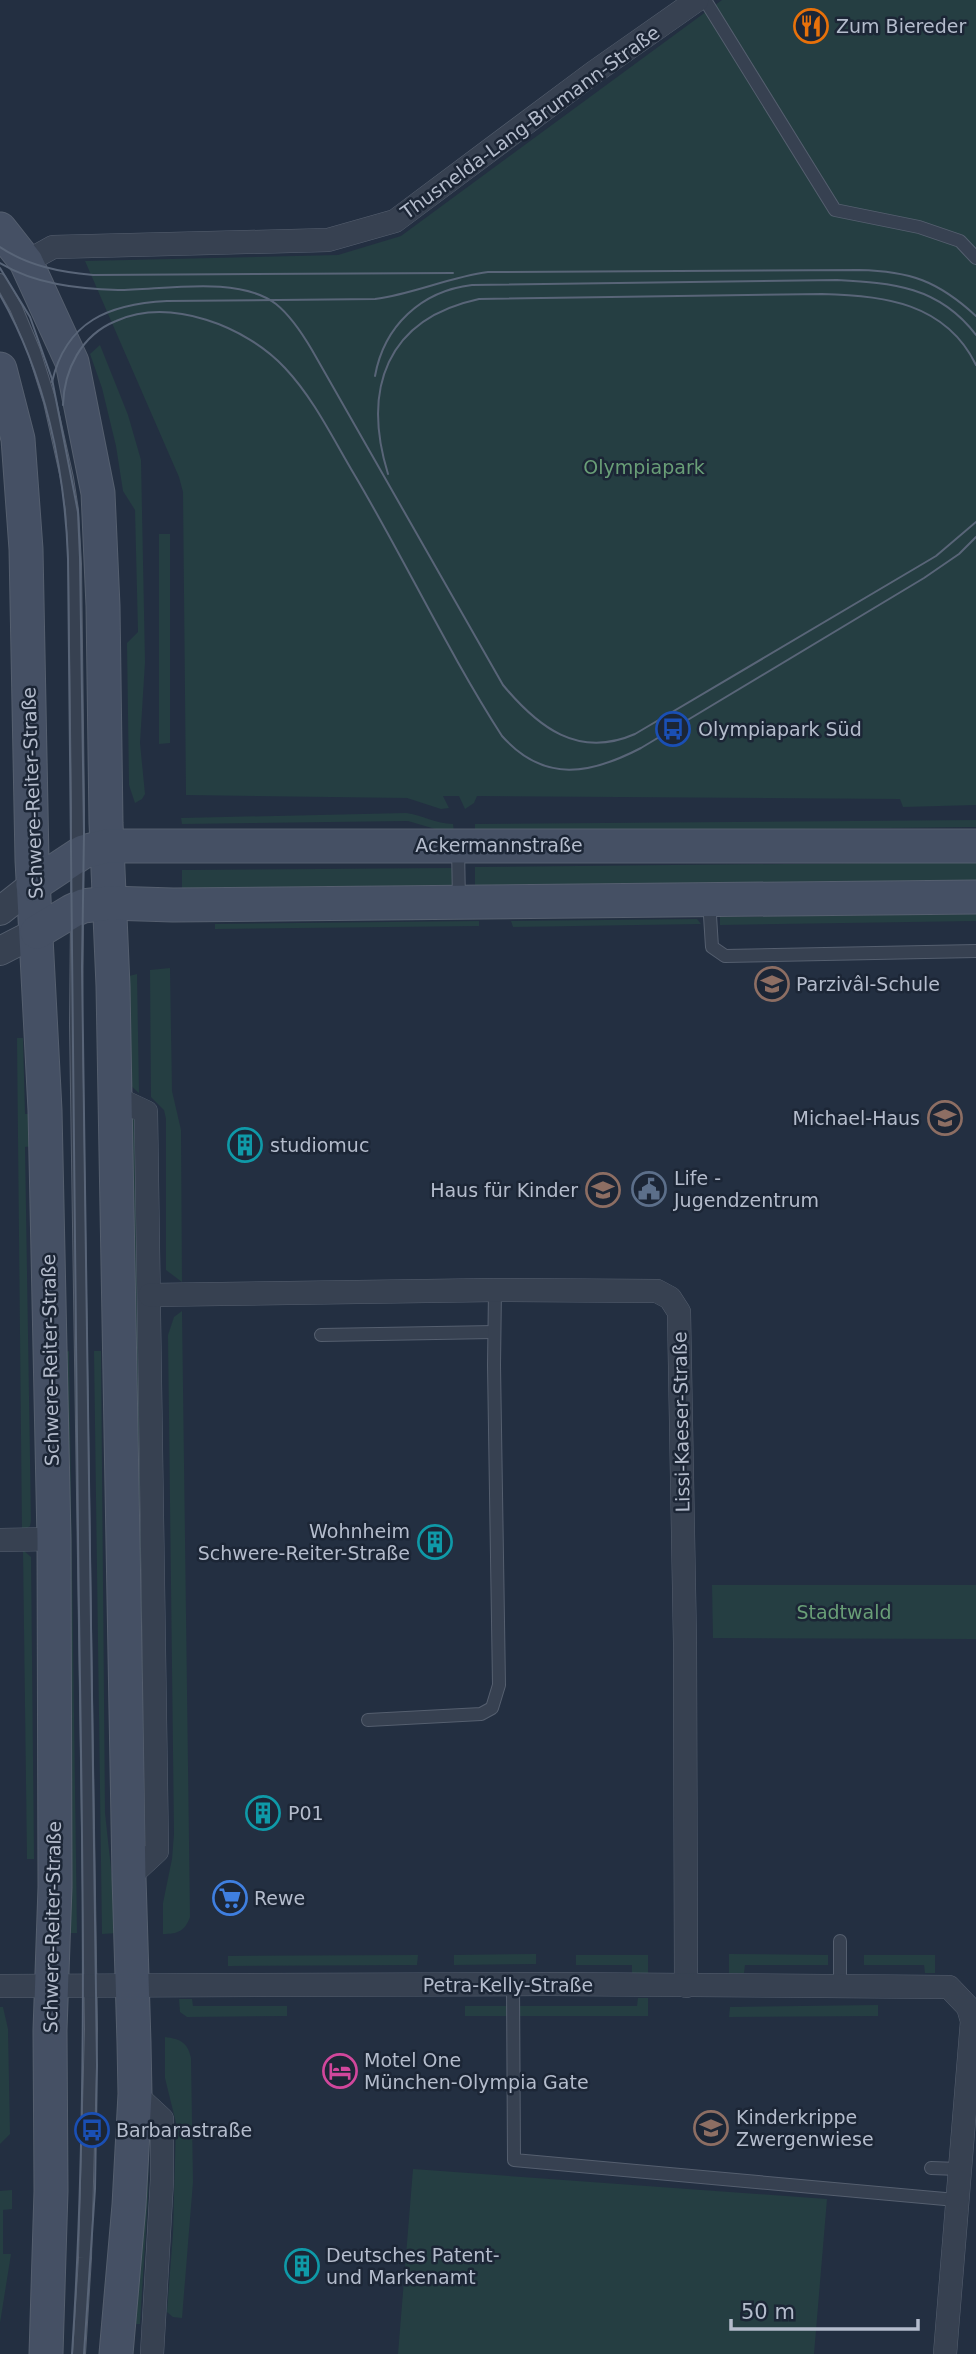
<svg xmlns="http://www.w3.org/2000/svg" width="976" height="2354" font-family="'DejaVu Sans',sans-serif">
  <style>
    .green { fill: #253e42 }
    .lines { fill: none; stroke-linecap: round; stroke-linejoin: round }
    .service-casing { stroke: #555f6f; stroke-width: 14 }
    .minor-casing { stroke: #555f6f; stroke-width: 24 }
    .tertiary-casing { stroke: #555f6f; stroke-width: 30 }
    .secondary-casing { stroke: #555f6f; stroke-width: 35 }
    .service { stroke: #374151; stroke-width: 12 }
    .minor { stroke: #374151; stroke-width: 23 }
    .tertiary { stroke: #374151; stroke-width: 28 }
    .secondary { stroke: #455064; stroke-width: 33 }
    .tram { stroke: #596578; stroke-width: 2 }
    .labels { text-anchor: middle; stroke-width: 5; stroke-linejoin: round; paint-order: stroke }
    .poi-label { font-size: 19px; fill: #b4bccc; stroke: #1c2636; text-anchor: start }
    .street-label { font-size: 19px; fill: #b4bccc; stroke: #1c2636 }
    .park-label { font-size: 19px; fill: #699e77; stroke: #1c2636 }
  </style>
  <rect width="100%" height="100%" fill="#232f41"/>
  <!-- green -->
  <g class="green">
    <polygon points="722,0 976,0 976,805 903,807 900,799 477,796 474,803 465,809 459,796 443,796 449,808 441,809 407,798 186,795 183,492 179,477 85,261 338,255 401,236"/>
    <polygon points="100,345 128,415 141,460 145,662 140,743 145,794 142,799 135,803 129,785 127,643 138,632 135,510 123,491 116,446 102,388 90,354"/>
    <polygon points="159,534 170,534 170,743 159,744"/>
    <path d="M406,813C422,815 436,824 453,824L454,832L442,831L408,821L182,824L181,818Z"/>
    <polygon points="976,820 976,827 475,833 475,824"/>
    <polygon points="976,862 976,880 475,886 475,867"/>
    <polygon points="452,868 452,886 182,889 182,870"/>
    <polygon points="976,914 976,921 720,925 720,917"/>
    <polygon points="697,919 701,924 513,927 511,921"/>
    <polygon points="479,921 479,926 215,929 215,924"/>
    <polygon points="170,968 172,1091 181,1130 182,1282 166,1270 166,1119 164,1110 151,1097 150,970"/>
    <polygon points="137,974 139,1093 131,1086 129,976"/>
    <polygon points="17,1038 23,1038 25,1114 34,1114 34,1146 25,1147 31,1521 30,1526 22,1532"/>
    <polygon points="131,1115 137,1122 146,1809 143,1847"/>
    <path d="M182,1311L190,1917C185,1931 178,1934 163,1934V1903L172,1859L174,1834L168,1335L174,1317Z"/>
    <polygon points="69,1351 77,1933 69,1933 64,1352"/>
    <polygon points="94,1351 101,1351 105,1813 118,1933 102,1934"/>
    <polygon points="23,1550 31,1557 34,1859 27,1859"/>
    <polygon points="712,1585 976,1585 976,1639 713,1638"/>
    <polygon points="536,1954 536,1964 454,1965 454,1955"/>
    <polygon points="729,1954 828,1955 828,1965 745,1965 744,1973 729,1973"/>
    <polygon points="418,1955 417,1965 228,1966 228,1956"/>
    <polygon points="576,1955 648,1955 648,1973 632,1973 632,1965 576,1965"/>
    <polygon points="864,1955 935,1955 935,1973 925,1973 924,1965 864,1965"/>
    <polygon points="638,1998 648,1998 648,2016 465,2016 465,2006 637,2006"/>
    <polygon points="179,1999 192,1999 193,2006 287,2006 287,2016 187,2017 180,2012"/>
    <polygon points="878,2005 878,2016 729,2017 730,2007"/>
    <polygon points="0,2007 3,2007 8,2029 10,2134 0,2144"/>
    <path d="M165,2037C181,2039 188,2043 191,2058L193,2182L182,2318L173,2317L167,2312L173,2233L176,2123L165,2078Z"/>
    <polygon points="149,2128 148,2197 140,2324 133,2324"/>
    <polygon points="413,2169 827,2199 814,2354 398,2354"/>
    <polygon points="12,2190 12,2209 3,2210 3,2254 11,2254 0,2323 0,2191"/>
  </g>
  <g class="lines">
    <!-- service casing -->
    <g class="service-casing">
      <g id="service">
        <polyline points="705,0 835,210 919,227 960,241 976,258"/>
        <polyline points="0,280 16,308 34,351 50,402 67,478 72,510 75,564 78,810 76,1025 91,2029 85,2258 79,2354"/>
        <polyline points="458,847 459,902"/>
        <polyline points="709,900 712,947 725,956 976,951"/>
        <polyline points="321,1335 494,1332"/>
        <polyline points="368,1720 481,1714 492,1708 499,1685 494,1365 495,1290"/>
        <polyline points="513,1984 514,2160 956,2200"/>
        <polyline points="840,1985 840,1941"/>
        <polyline points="931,2168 959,2169"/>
      </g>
    </g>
    <!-- minor casing -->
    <g class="minor-casing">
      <g id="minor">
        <polyline points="26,262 53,247 328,240 395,221 593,73 697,0"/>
        <polyline points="114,1097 146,1112 157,1851 129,1877"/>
        <polyline points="150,1295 495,1290 657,1291 670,1298 679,1312 685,1643 686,1986"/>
        <polyline points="0,1540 54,1539"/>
        <polyline points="0,1986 546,1984 949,1987 968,2007 972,2021 945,2354"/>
        <polyline points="135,2094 162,2119 162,2180 152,2354"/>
      </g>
    </g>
    <!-- tertiary casing -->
    <g class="tertiary-casing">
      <g id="tertiary">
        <polyline points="0,911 33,885"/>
        <polyline points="0,951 37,932"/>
      </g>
    </g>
    <!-- secondary casing -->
    <g class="secondary-casing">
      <g id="secondary">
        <polyline points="0,229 26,262 72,362 98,493 103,606 106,823 113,986 129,1877 134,2043 135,2094 129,2205 116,2354"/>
        <polyline points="0,369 18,439 26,549 32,860 45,1110 54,1539 55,1887 50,2030 51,2191 46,2354"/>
        <polyline points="33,885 83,852 107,846 976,846"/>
        <polyline points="37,932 72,911 83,906 109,903 173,905 976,897"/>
      </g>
    </g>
    <!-- service -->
    <use href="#service" class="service"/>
    <!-- minor -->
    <use href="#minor" class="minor"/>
    <!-- tertiary -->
    <use href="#tertiary" class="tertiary"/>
    <!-- secondary -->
    <use href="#secondary" class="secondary"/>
    <!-- tram -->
    <g class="tram">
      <path d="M0,247C28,266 60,272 93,275L453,273"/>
      <path d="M0,263C35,284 78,289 118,290C163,290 238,275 276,304C291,316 302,333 312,350L503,685C538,727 578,759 635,734L936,556L976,522"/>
      <polyline points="0,268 30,317 52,379 78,512 80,558 84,833 82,967 97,2065 95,2189 84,2354"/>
      <path d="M0,295C45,374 65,469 68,559C71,884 73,1209 78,1533C81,1807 90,2081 72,2354"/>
      <path d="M375,376C384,326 421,291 472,285L837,280C892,283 939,286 976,335"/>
      <path d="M52,382C66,321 109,304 167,301L375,299C414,294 449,277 488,272L859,270C910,271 938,281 976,316"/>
      <path d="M63,405C64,370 81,335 116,321C170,297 246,326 285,368C314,399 332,437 354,474C405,560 448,652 502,736C545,784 591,774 641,748L924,578L959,554L976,537"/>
      <path d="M388,474C362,389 386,319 479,299L822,294C883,295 946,303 976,365"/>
    </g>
  </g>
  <!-- icons -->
  <defs>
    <g id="restaurant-ring" transform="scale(1.75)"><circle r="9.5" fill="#1c2636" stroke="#e8710a" stroke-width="1.5"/><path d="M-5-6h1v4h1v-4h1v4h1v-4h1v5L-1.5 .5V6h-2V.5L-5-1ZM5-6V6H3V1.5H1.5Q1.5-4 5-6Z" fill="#e8710a"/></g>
    <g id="bus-ring" transform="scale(1.75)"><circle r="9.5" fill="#1c2636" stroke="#1a4fb4" stroke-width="1.5"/><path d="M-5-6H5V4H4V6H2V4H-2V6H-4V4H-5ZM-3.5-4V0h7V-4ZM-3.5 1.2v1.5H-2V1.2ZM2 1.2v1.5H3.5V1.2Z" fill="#1a4fb4"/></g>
    <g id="school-ring" transform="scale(1.75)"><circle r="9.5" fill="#1c2636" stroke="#8d6e63" stroke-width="1.5"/><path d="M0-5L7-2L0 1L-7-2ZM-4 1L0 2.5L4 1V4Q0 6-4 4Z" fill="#8d6e63"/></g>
    <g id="building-ring" transform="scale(1.75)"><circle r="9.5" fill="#1c2636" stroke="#0f9aa8" stroke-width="1.5"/><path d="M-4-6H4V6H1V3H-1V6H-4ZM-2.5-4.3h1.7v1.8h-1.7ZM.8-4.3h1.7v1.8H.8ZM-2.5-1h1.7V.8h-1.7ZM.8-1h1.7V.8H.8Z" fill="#0f9aa8"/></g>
    <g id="civic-ring" transform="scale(1.75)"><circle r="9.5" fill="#1c2636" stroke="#5c6f8a" stroke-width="1.5"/><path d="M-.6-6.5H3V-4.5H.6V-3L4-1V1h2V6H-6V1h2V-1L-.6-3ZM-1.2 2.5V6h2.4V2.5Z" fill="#5c6f8a"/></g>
    <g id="supermarket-ring" transform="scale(1.75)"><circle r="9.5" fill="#1c2636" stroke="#3f7fe0" stroke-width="1.5"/><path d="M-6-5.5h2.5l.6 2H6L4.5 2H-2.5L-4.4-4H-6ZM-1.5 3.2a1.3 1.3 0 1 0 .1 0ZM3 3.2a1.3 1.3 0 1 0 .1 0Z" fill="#3f7fe0"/></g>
    <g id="hotel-ring" transform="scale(1.75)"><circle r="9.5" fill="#1c2636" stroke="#d1479c" stroke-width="1.5"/><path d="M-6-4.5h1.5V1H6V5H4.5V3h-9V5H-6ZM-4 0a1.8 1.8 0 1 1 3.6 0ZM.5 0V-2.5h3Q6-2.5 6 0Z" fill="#d1479c"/></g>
  </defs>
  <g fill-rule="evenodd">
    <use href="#restaurant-ring" x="811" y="26"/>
    <use href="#bus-ring" x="673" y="729"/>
    <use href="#school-ring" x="772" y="984"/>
    <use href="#school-ring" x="945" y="1118"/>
    <use href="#building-ring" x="245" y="1145"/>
    <use href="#civic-ring" x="649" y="1189"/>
    <use href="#school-ring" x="603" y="1190"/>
    <use href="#building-ring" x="435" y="1542"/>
    <use href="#building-ring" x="263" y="1813"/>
    <use href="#supermarket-ring" x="230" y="1898"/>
    <use href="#hotel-ring" x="340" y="2071"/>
    <use href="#school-ring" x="711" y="2128"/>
    <use href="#bus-ring" x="92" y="2130"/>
    <use href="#building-ring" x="302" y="2266"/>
  </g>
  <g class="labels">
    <!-- poi labels -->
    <g class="poi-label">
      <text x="836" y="33">Zum Biereder</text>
      <text x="698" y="736">Olympiapark Süd</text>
      <text x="796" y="991">Parzivâl-Schule</text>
      <text x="920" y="1125" text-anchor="end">Michael-Haus</text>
      <text x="270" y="1152">studiomuc</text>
      <text x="674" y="1185">Life -<tspan x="674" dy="22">Jugendzentrum</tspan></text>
      <text x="578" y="1197" text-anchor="end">Haus für Kinder</text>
      <text x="410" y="1538" text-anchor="end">Wohnheim<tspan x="410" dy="22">Schwere-Reiter-Straße</tspan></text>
      <text x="288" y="1820">P01</text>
      <text x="254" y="1905">Rewe</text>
      <text x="364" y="2067">Motel One<tspan x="364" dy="22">München-Olympia Gate</tspan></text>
      <text x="736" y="2124">Kinderkrippe<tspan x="736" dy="22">Zwergenwiese</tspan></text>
      <text x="116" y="2137">Barbarastraße</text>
      <text x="326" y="2262">Deutsches Patent-<tspan x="326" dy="22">und Markenamt</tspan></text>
    </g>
    <!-- street labels -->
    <g class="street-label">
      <text transform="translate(530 122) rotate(-36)" y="7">Thusnelda-Lang-Brumann-Straße</text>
      <text transform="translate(32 793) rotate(-92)" y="7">Schwere-Reiter-Straße</text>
      <text x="499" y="852">Ackermannstraße</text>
      <text transform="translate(50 1360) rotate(-91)" y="7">Schwere-Reiter-Straße</text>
      <text transform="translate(681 1422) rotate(-91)" y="7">Lissi-Kaeser-Straße</text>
      <text transform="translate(52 1927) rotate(-89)" y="7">Schwere-Reiter-Straße</text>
      <text x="508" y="1992">Petra-Kelly-Straße</text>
    </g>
    <!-- park labels -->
    <g class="park-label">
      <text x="644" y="474">Olympiapark</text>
      <text x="844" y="1619">Stadtwald</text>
    </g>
  </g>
  <!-- scale -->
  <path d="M731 2319v10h187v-10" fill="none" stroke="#b4bccc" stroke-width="3.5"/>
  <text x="741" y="2319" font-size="21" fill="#b4bccc" stroke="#1c2636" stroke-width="5" paint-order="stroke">50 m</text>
</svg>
